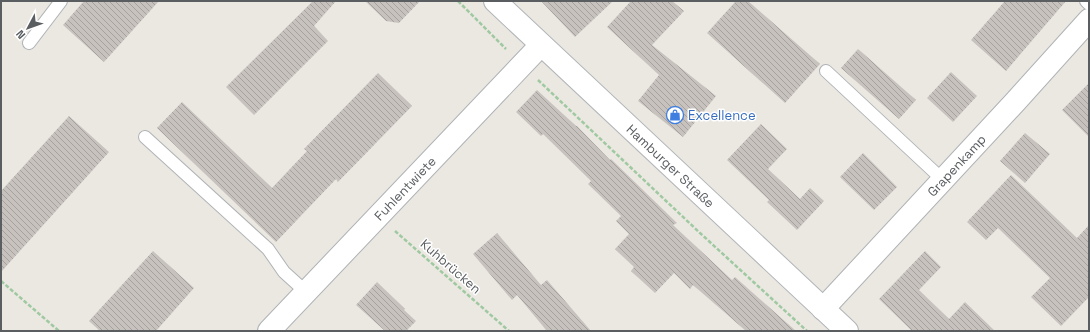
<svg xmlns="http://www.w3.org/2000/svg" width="1090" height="332" font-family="'Space Grotesk',sans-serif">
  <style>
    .building { fill: url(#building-back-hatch) }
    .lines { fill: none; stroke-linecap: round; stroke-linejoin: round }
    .service-casing { stroke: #afb3b6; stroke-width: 14 }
    .minor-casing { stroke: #afb3b6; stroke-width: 24 }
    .secondary-casing { stroke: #b1b5b8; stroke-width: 24 }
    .path { stroke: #9ec9a1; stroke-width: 2.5; stroke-dasharray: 4 2; stroke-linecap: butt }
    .service { stroke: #fff; stroke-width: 12 }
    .minor { stroke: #fff; stroke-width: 22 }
    .secondary { stroke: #fff; stroke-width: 22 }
    .labels { text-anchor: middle; stroke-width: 3; stroke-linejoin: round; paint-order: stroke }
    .shop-label { font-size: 13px; fill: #366cbe; stroke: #fff; text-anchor: start }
    .street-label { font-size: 13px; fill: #5a5e61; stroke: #fff }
  </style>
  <defs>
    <pattern id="building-back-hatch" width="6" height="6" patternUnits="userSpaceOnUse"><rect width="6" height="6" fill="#c7c2be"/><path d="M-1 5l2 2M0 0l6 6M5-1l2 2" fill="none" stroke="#a5a19e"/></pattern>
  </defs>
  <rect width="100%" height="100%" fill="#ebe7e1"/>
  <!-- building -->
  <g class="building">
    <polygon points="84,1 159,1 104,62 63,25"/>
    <polygon points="313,1 336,1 314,26 328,41 254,115 226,87"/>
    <polygon points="365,1 420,1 399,23 386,21"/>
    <polygon points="541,1 613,1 575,37"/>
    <polygon points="631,1 672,1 684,11 652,45 716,96 683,137 638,101 659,75 607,27"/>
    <polygon points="736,1 748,1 820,64 785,103 707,33"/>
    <polygon points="1005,1 1066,1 1006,71 971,40"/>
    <polygon points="858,49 916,100 899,119 841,68"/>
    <polygon points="951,72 977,96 953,122 927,98"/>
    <polygon points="378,73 412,106 338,182 336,179 276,242 157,128 182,102 272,188 307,151 304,149"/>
    <polygon points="1089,83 1089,137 1062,110"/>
    <polygon points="537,90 576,126 577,126 610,160 611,159 677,223 673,225 732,280 735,277 796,331 746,331 693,285 690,289 674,273 655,293 631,271 634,267 615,249 629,234 616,221 621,216 588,184 591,181 543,134 541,136 516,112"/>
    <polygon points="69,116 109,152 1,272 1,191"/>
    <polygon points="761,124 787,149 768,169 800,199 810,188 824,201 797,230 767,202 769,200 727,160"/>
    <polygon points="1025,133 1050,154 1025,183 1000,161"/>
    <polygon points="863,153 897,187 874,210 840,177"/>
    <polygon points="1011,175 1077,238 1089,225 1089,297 1061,326 1031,297 1050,278 998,228 986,240 967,222"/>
    <polygon points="497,233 541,285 547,280 591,331 547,331 517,295 512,300 473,254"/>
    <polygon points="153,251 194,288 156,331 100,331 89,321"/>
    <polygon points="925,251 941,267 919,290 949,319 965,302 995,331 912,331 879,299"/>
    <polygon points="377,282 405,309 404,310 416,321 406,331 385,331 356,305"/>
  </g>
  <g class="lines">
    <!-- service casing -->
    <g class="service-casing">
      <g id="service">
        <polyline points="1086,1 1089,4"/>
        <polyline points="29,43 61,1"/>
        <polyline points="826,71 943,180"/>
        <polyline points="145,137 268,249 284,272 306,292"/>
      </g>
    </g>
    <!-- minor casing -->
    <g class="minor-casing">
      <g id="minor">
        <path id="s1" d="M823,309L1016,101L1089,20"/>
        <path id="s2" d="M269,331L541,45"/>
      </g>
    </g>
    <!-- secondary casing -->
    <g class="secondary-casing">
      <g id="secondary">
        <path id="s3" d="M495,1L847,331"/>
      </g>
    </g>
    <!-- path -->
    <g class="path">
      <polyline points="458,1 506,49"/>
      <polyline points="538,80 700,233 807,331"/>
      <polyline points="395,231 509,331"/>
      <polyline points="1,281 59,331"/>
    </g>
    <!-- service -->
    <use href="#service" class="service"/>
    <!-- minor -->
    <use href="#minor" class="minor"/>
    <!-- secondary -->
    <use href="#secondary" class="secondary"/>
  </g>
  <!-- icons -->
  <defs>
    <g id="shop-ring" transform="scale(0.9)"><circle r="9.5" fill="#fff" stroke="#3f7fe0" stroke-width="1.5"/><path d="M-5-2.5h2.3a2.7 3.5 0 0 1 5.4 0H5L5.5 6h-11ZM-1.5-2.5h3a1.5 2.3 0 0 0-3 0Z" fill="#3f7fe0"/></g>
  </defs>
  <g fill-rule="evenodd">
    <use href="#shop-ring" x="675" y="115"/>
  </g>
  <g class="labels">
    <!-- shop labels -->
    <g class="shop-label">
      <text x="688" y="120">Excellence</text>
    </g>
    <!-- street labels -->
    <g class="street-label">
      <text dy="5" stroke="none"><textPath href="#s1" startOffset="196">Grapenkamp</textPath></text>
      <text dy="5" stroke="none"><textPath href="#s3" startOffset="241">Hamburger Straße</textPath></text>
      <text dy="5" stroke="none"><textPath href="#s2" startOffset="197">Fuhlentwiete</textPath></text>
      <text transform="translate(451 266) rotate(41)" y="5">Kuhbrücken</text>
    </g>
  </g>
  <!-- border -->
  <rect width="1090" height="332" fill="none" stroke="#5a5e61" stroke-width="4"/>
  <!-- north arrow -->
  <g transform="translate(28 28) rotate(229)" stroke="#ffffff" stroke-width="3" paint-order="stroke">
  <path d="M0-3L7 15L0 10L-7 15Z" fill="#5a5e61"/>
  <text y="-6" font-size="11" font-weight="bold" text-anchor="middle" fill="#5a5e61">N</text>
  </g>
</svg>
